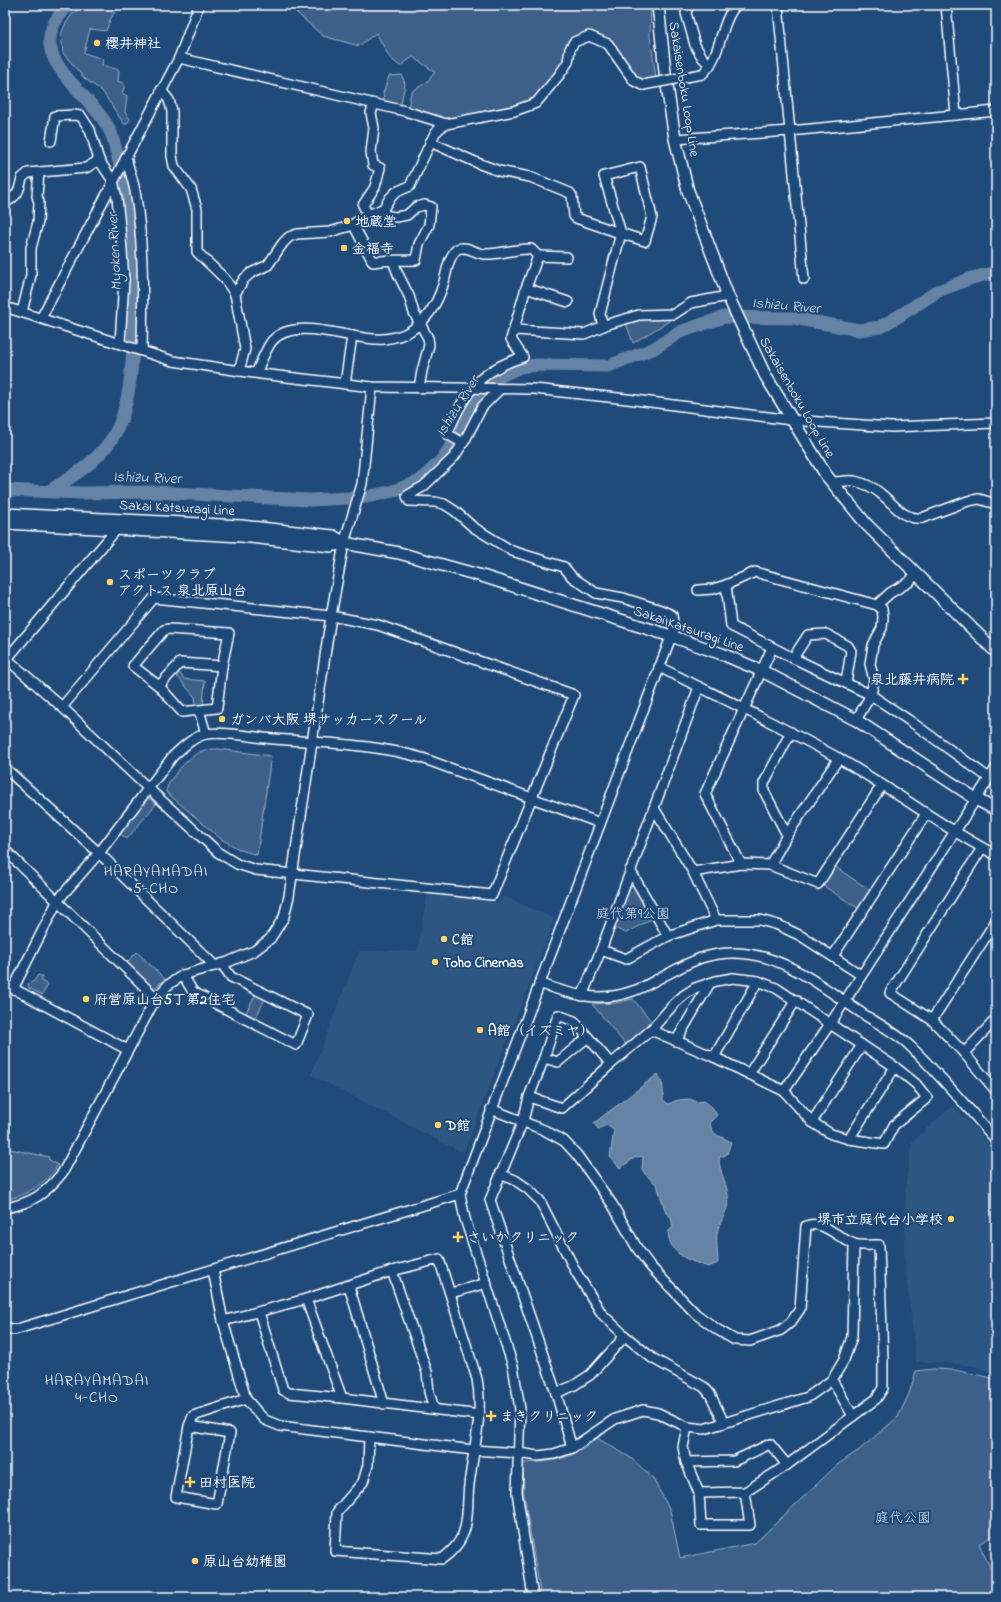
<svg xmlns="http://www.w3.org/2000/svg" width="1001" height="1602" font-family="'Indie Flower','Klee One',sans-serif">
  <style>
    .built { fill: #2e5683 }
    .green { fill: #3c618b; stroke: #9eb0c5 }
    .water { fill: #6583a4; stroke: #a3b5c8 }
    .lines { fill: none; stroke-linecap: round; stroke-linejoin: round }
    .river { stroke: #6583a4; stroke-width: 13 }
    .minor-casing { stroke: #fff; stroke-width: 12 }
    .major-casing { stroke: #fff; stroke-width: 14 }
    .minor { stroke: #1f4a7a; stroke-width: 9 }
    .major { stroke: #1f4a7a; stroke-width: 11 }
    .minor-bridge-casing { stroke: #fff; stroke-width: 12; stroke-linecap: butt }
    .minor-bridge { stroke: #1f4a7a; stroke-width: 9 }
    .poi-dot { fill: #ffd166; stroke: #1f4a7a; stroke-width: 1.5 }
    .labels { text-anchor: middle; stroke-width: 4; stroke-linejoin: round; paint-order: stroke }
    .poi-label { font-size: 14px; font-weight: bold; fill: #fff; stroke: #1f4a7a; text-anchor: start }
    .street-label { font-size: 14px; fill: #fff; stroke: #1f4a7a }
    .park-label { font-size: 14px; fill: #d8dfe8; stroke: #1f4a7a }
    .water-label { font-size: 15px; font-style: italic; fill: #d8e0e8; stroke: #1f4a7a }
    .neighbourhood-label { font-size: 15px; letter-spacing: 1px; fill: #fff; stroke: #1f4a7a }
  </style>
  <rect width="100%" height="100%" fill="#1f4a7a"/>
  <filter id="ink" filterUnits="userSpaceOnUse"><feTurbulence type="fractalNoise" baseFrequency=".025" numOctaves="2"/><feDisplacementMap in="SourceGraphic" scale="8" xChannelSelector="R" yChannelSelector="G"/><feConvolveMatrix kernelMatrix="1 2 1 2 8 2 1 2 1" color-interpolation-filters="sRGB"/></filter>
  <g filter="url(#ink)">
    <!-- built -->
    <g class="built">
      <polygon points="427,895 482,899 497,903 504,896 555,919 464,1151 459,1151 311,1075 359,951 417,951"/>
      <polygon points="953,1105 996,1151 996,1374 974,1366 949,1363 916,1362 904,1255 906,1182 912,1142"/>
    </g>
    <!-- green -->
    <g class="green">
      <polygon points="88,5 119,5 110,20 106,31 90,29 84,53 103,59 102,65 119,70 118,81 123,83 125,86 122,93 127,96 125,112 130,119 127,124 124,124 102,91 85,79 63,53 61,34 66,23 73,13 81,7"/>
      <polygon points="288,5 651,5 650,36 656,77 642,79 633,76 595,35 567,49 561,64 537,97 520,105 496,109 450,120 440,116 432,118 408,108 411,92 427,82 435,72 413,57 400,66 390,58 376,33 359,46 323,36"/>
      <polygon points="402,75 405,84 400,108 385,104 383,93 389,76"/>
      <polygon points="674,318 633,343 626,323 640,319"/>
      <polygon points="178,671 184,679 205,681 203,705 196,706 195,697 175,674"/>
      <path d="M218,749L271,756L257,855L241,850L221,839L166,792C167,780 190,755 202,751C206,749 213,749 218,749Z"/>
      <polygon points="148,797 156,804 127,839 118,832 144,798"/>
      <polygon points="834,866 871,891 859,909 822,885"/>
      <polygon points="631,882 653,918 626,933 612,927"/>
      <polygon points="137,952 165,979 156,987 151,987 126,963"/>
      <polygon points="38,975 43,977 41,981 48,985 42,995 29,988 28,984 34,981"/>
      <polygon points="256,994 265,999 255,1019 245,1014"/>
      <polygon points="633,999 653,1023 631,1044 625,1044 592,1004 616,1003"/>
      <path d="M5,1148L49,1157L48,1159L58,1165C46,1184 27,1195 5,1200Z"/>
      <path d="M934,1369L955,1370L996,1379V1534L979,1544L996,1580V1597H765L755,1596L733,1597H541L524,1496L523,1463C542,1462 563,1461 579,1451C586,1448 592,1442 597,1438L631,1458L652,1477L670,1510L680,1558L755,1543L837,1465L859,1450L898,1417L909,1394L916,1371Z"/>
    </g>
    <!-- water -->
    <path class="water" d="M658,1074C663,1083 664,1090 663,1100L668,1104L678,1100L690,1099L697,1102L704,1101L712,1107L717,1115L710,1122C712,1137 720,1135 731,1142L727,1154L719,1158C719,1173 729,1186 728,1200C728,1212 721,1219 718,1229C715,1236 718,1254 718,1263L708,1267C689,1260 670,1256 668,1232L673,1227L671,1217L666,1213L657,1185L645,1174L642,1169L643,1156L636,1157L620,1168L610,1157L614,1130L606,1125L598,1129L594,1123Z"/>
    <g class="lines">
      <!-- river -->
      <g class="river">
        <polyline points="5,490 82,493 153,492 310,500 367,497 393,491 420,481 441,461 454,442 479,395 492,380 520,367 537,365 608,366 653,349 680,332 724,317 794,318 859,330 880,327 899,316 938,291 972,278 996,272"/>
        <path d="M49,491C74,476 98,461 113,437C137,399 134,318 133,273C132,256 133,239 131,222C129,199 123,176 117,154C115,147 114,140 111,133C99,105 59,79 51,50C46,32 56,18 68,5"/>
      </g>
      <!-- minor casing -->
      <g class="minor-casing">
        <g id="minor">
          <polyline points="689,5 686,13 695,45 702,57 710,65"/>
          <polyline points="778,5 804,279"/>
          <polyline points="946,5 956,115"/>
          <polyline points="179,58 405,111 446,124"/>
          <path d="M702,74C722,57 719,24 736,5"/>
          <polyline points="161,90 169,100 172,111 172,156 174,166 191,189 197,209 197,252 225,279 235,294 245,349 239,371"/>
          <polyline points="675,139 790,131 996,111"/>
          <polyline points="51,141 55,116 74,115 81,116 90,130 99,160"/>
          <path d="M430,142L480,164L499,171L530,177L570,193L572,196L574,216L576,218C599,226 622,234 645,241L652,217L640,167L604,176L621,233L600,314L603,326"/>
          <path d="M126,158C129,169 133,180 135,191C144,243 143,297 142,350"/>
          <path d="M5,203C18,195 19,192 22,178L28,173L86,168L99,160L113,181L117,198L121,237L124,280L120,343"/>
          <polyline points="368,215 363,205 375,187 380,168 373,165 371,152 374,128 371,113 374,104"/>
          <path d="M353,224L373,262C388,259 401,261 416,260L419,244L429,225L431,207L425,205L416,207L407,215L396,217L388,216L380,210"/>
          <polyline points="538,256 567,257"/>
          <polyline points="393,261 398,274 409,296 414,313 428,338 429,345 422,371 419,388"/>
          <polyline points="526,288 568,302"/>
          <polyline points="235,294 244,279 251,273 268,265 283,243 289,237 297,234 330,232 350,226 370,214 383,209 390,198 396,192 410,186 435,133 440,128 446,124 514,111 536,103 560,74 568,62 570,49 574,42 589,36 608,44 634,81 643,85"/>
          <polyline points="5,307 173,361 261,374 372,387 534,389 627,399 791,420 891,427 996,423"/>
          <polyline points="22,312 31,275 31,248 38,222 39,202 37,196 39,172"/>
          <polyline points="41,318 179,58 199,5"/>
          <polyline points="514,330 584,334 608,324 639,315 674,314 691,303 728,296"/>
          <path d="M256,373C261,363 265,350 272,341C295,314 354,342 384,339C393,338 402,336 410,331C426,321 437,304 443,285C447,273 447,259 457,249C467,245 474,253 484,254C500,255 515,248 531,249L538,256L526,288L511,339L523,357C477,371 466,392 447,434L463,443"/>
          <polyline points="345,384 352,336"/>
          <polyline points="499,390 482,407 465,440 454,457 424,486 407,496 409,501 435,502 444,504 455,511 473,527 512,551 564,567 572,577 596,593 623,598 661,610 672,615 674,629 460,1194 465,1219 513,1366 520,1409 517,1492 533,1597"/>
          <path d="M832,482C839,482 848,480 854,481C863,483 874,488 880,493C893,503 904,521 922,518L968,501L979,499L996,504"/>
          <polyline points="726,585 731,626 793,658 871,695 910,721 989,778"/>
          <polyline points="698,590 713,589 726,585 755,572 877,605 882,609 883,617 882,628 873,645 870,664 874,680 871,695 856,720"/>
          <polyline points="877,605 890,593 909,582 916,574"/>
          <polyline points="793,658 808,635 826,634 848,646 851,651 846,683"/>
          <polyline points="7,659 62,707 148,788 219,853 237,864 256,870 492,895 574,695 378,625 331,616 154,598 62,707"/>
          <polyline points="5,661 116,530 116,525"/>
          <path d="M659,667C719,697 780,725 838,758C892,788 941,827 996,855"/>
          <polyline points="159,686 180,663 222,666"/>
          <polyline points="199,710 182,712 159,686 133,666 164,630 169,629 229,633 222,666 217,708 199,710 206,734"/>
          <polyline points="5,768 99,853 215,966"/>
          <polyline points="654,808 693,872 716,920"/>
          <polyline points="787,835 764,791 764,783 791,732"/>
          <polyline points="982,848 890,993 932,1020 964,1053 996,1091"/>
          <polyline points="5,850 156,998"/>
          <polyline points="741,864 705,794 772,648"/>
          <polyline points="770,865 787,835 839,758"/>
          <polyline points="630,870 668,936"/>
          <polyline points="693,872 741,864 770,865 818,884 882,785"/>
          <polyline points="601,950 626,959 668,936 716,920 760,920 778,925 801,936 861,975"/>
          <polyline points="833,956 926,814"/>
          <polyline points="183,975 193,992 296,1045 308,1015 231,977 222,964"/>
          <path d="M539,983C571,995 600,1003 633,991C643,988 652,982 660,978C674,971 687,963 701,958C764,938 812,980 860,1012C875,1022 898,1034 910,1046C941,1076 968,1108 996,1140"/>
          <polyline points="5,984 128,1050"/>
          <path d="M13,989L58,900L99,853L173,756C183,747 193,737 206,734C220,731 249,736 264,738C317,743 371,743 422,758L600,823"/>
          <polyline points="582,996 601,950 699,687"/>
          <polyline points="932,1020 996,921"/>
          <polyline points="676,1041 710,983"/>
          <polyline points="964,1053 996,1019"/>
          <polyline points="714,1057 758,981"/>
          <polyline points="544,1058 558,1062 588,1037"/>
          <polyline points="749,1074 796,1000"/>
          <polyline points="784,1091 830,1024 996,768"/>
          <polyline points="529,1097 562,1108 611,1064 651,1030 674,1004 684,995 695,988 716,981 733,978 758,981 776,988 895,1067 916,1084 927,1098 894,1125 884,1144 849,1139 831,1134 812,1122 784,1091 714,1057 651,1030"/>
          <path d="M491,1109L544,1130L564,1141L577,1155L612,1204L637,1248L650,1266L696,1314L718,1330L735,1340L750,1341L781,1330L791,1322L800,1309L806,1226C823,1219 839,1239 854,1244C861,1246 871,1245 879,1245L883,1359V1388L876,1399L787,1465L770,1444L734,1461L686,1462"/>
          <polyline points="812,1122 862,1045"/>
          <polyline points="849,1139 895,1067"/>
          <polyline points="500,1174 515,1180 528,1189 540,1201 576,1272 602,1314 625,1336 652,1358 704,1387 710,1394 724,1423"/>
          <path d="M5,1208C33,1203 46,1193 63,1172L156,998L168,985L183,975L228,962L254,951L270,939L284,917L289,896L331,616L344,543L362,484L372,387"/>
          <polyline points="213,1270 223,1321 246,1399 257,1412 265,1420 280,1426 473,1450 519,1453 538,1456 554,1454 572,1448 615,1419 643,1410 658,1413 687,1427 704,1429 808,1397 832,1380 844,1360 852,1337 854,1244"/>
          <polyline points="392,1271 427,1372 429,1392 434,1409"/>
          <polyline points="349,1286 384,1404"/>
          <polyline points="451,1293 487,1283"/>
          <polyline points="306,1299 342,1398"/>
          <polyline points="259,1312 283,1390 289,1393 342,1398 480,1415"/>
          <path d="M223,1321L306,1299L392,1271L439,1259L477,1379C484,1414 473,1450 469,1485C467,1500 469,1523 462,1536C458,1546 450,1553 442,1559L335,1551L337,1512L363,1482L368,1465L369,1437"/>
          <polyline points="5,1327 14,1330 460,1194"/>
          <polyline points="832,1380 853,1416"/>
          <polyline points="556,1393 573,1386 590,1375 625,1336"/>
          <polyline points="189,1426 230,1433 217,1504 176,1497 189,1426 193,1416 246,1399"/>
          <polyline points="687,1427 683,1447 686,1462 699,1493 701,1525 750,1525 745,1492"/>
          <polyline points="572,1448 556,1393 490,1200 523,1121 529,1097 544,1058 558,1015 574,1021 611,1064"/>
          <polyline points="699,1493 745,1492 787,1465"/>
        </g>
      </g>
      <!-- major casing -->
      <g class="major-casing">
        <g id="major">
          <polyline points="658,5 665,72 675,139 688,191 728,296 765,375 826,475 867,525 996,652"/>
          <polyline points="5,514 241,526 333,536 344,543 399,553 482,576 671,636 722,654 762,671 856,720 976,799 996,810"/>
          <polyline points="5,523 241,536 331,546 344,543"/>
        </g>
      </g>
      <!-- minor -->
      <use href="#minor" class="minor"/>
      <!-- major -->
      <use href="#major" class="major"/>
      <!-- minor-bridge casing -->
      <g class="minor-bridge-casing">
        <polyline id="minor-bridge" points="643,85 702,74"/>
      </g>
      <!-- minor-bridge -->
      <use href="#minor-bridge" class="minor-bridge"/>
    </g>
  </g>
  <!-- markers -->
  <g class="poi-dot">
    <circle cx="97" cy="43" r="4"/>
    <circle cx="347" cy="221" r="4"/>
    <circle cx="344" cy="248" r="4"/>
    <circle cx="110" cy="582" r="4"/>
    <path d="M961 673h4v4h4v4h-4v4h-4v-4h-4v-4h4z"/>
    <circle cx="222" cy="719" r="4"/>
    <circle cx="444" cy="939" r="4"/>
    <circle cx="435" cy="962" r="4"/>
    <circle cx="86" cy="999" r="4"/>
    <circle cx="480" cy="1030" r="4"/>
    <circle cx="438" cy="1125" r="4"/>
    <circle cx="951" cy="1219" r="4"/>
    <path d="M456 1231h4v4h4v4h-4v4h-4v-4h-4v-4h4z"/>
    <path d="M489 1410h4v4h4v4h-4v4h-4v-4h-4v-4h4z"/>
    <path d="M188 1476h4v4h4v4h-4v4h-4v-4h-4v-4h4z"/>
    <circle cx="195" cy="1561" r="4"/>
  </g>
  <g class="labels">
    <!-- poi labels -->
    <g class="poi-label">
      <text x="105" y="48">櫻井神社</text>
      <text x="355" y="226">地蔵堂</text>
      <text x="352" y="253">金福寺</text>
      <text x="118" y="579">スポーツクラブ<tspan x="118" dy="16">アクトス 泉北原山台</tspan></text>
      <text x="954" y="684" text-anchor="end">泉北藤井病院</text>
      <text x="230" y="724">ガンバ大阪 堺サッカースクール</text>
      <text x="452" y="944">C館</text>
      <text x="443" y="967">Toho Cinemas</text>
      <text x="94" y="1004">府営原山台5丁第2住宅</text>
      <text x="488" y="1035">A館（イズミヤ）</text>
      <text x="446" y="1130">D館</text>
      <text x="943" y="1224" text-anchor="end">堺市立庭代台小学校</text>
      <text x="467" y="1242">さいかクリニック</text>
      <text x="500" y="1421">まきクリニック</text>
      <text x="199" y="1487">田村医院</text>
      <text x="203" y="1566">原山台幼稚園</text>
    </g>
    <!-- street labels -->
    <g class="street-label">
      <text transform="translate(685 89) rotate(81)" y="5">Sakaisenboku Loop Line</text>
      <text transform="translate(798 397) rotate(60)" y="5">Sakaisenboku Loop Line</text>
      <text transform="translate(177 507) rotate(3)" y="5">Sakai Katsuragi Line</text>
      <text transform="translate(689 628) rotate(19)" y="5">Sakai Katsuragi Line</text>
    </g>
    <!-- park labels -->
    <g class="park-label">
      <text x="633" y="918">庭代第9公園</text>
      <text x="903" y="1522">庭代公園</text>
    </g>
    <!-- water labels -->
    <g class="water-label">
      <text transform="translate(114 252) rotate(-93)" y="5">Myoken River</text>
      <text transform="translate(786 305) rotate(5)" y="5">Ishizu River</text>
      <text transform="translate(457 406) rotate(-58)" y="5">Ishizu River</text>
      <text transform="translate(147 477) rotate(2)" y="5">Ishizu River</text>
    </g>
    <!-- neighbourhood labels -->
    <g class="neighbourhood-label">
      <text x="156" y="876">HARAYAMADAI<tspan x="156" dy="17">5-CHO</tspan></text>
      <text x="97" y="1385">HARAYAMADAI<tspan x="97" dy="17">4-CHO</tspan></text>
    </g>
  </g>
  <!-- margin -->
  <rect width="1001" height="1602" fill="none" stroke="#1f4a7a" stroke-width="20"/>
  <rect x="10" y="10" width="981" height="1582" fill="none" stroke="#fff" stroke-width="1.5" filter="url(#ink)"/>
</svg>
